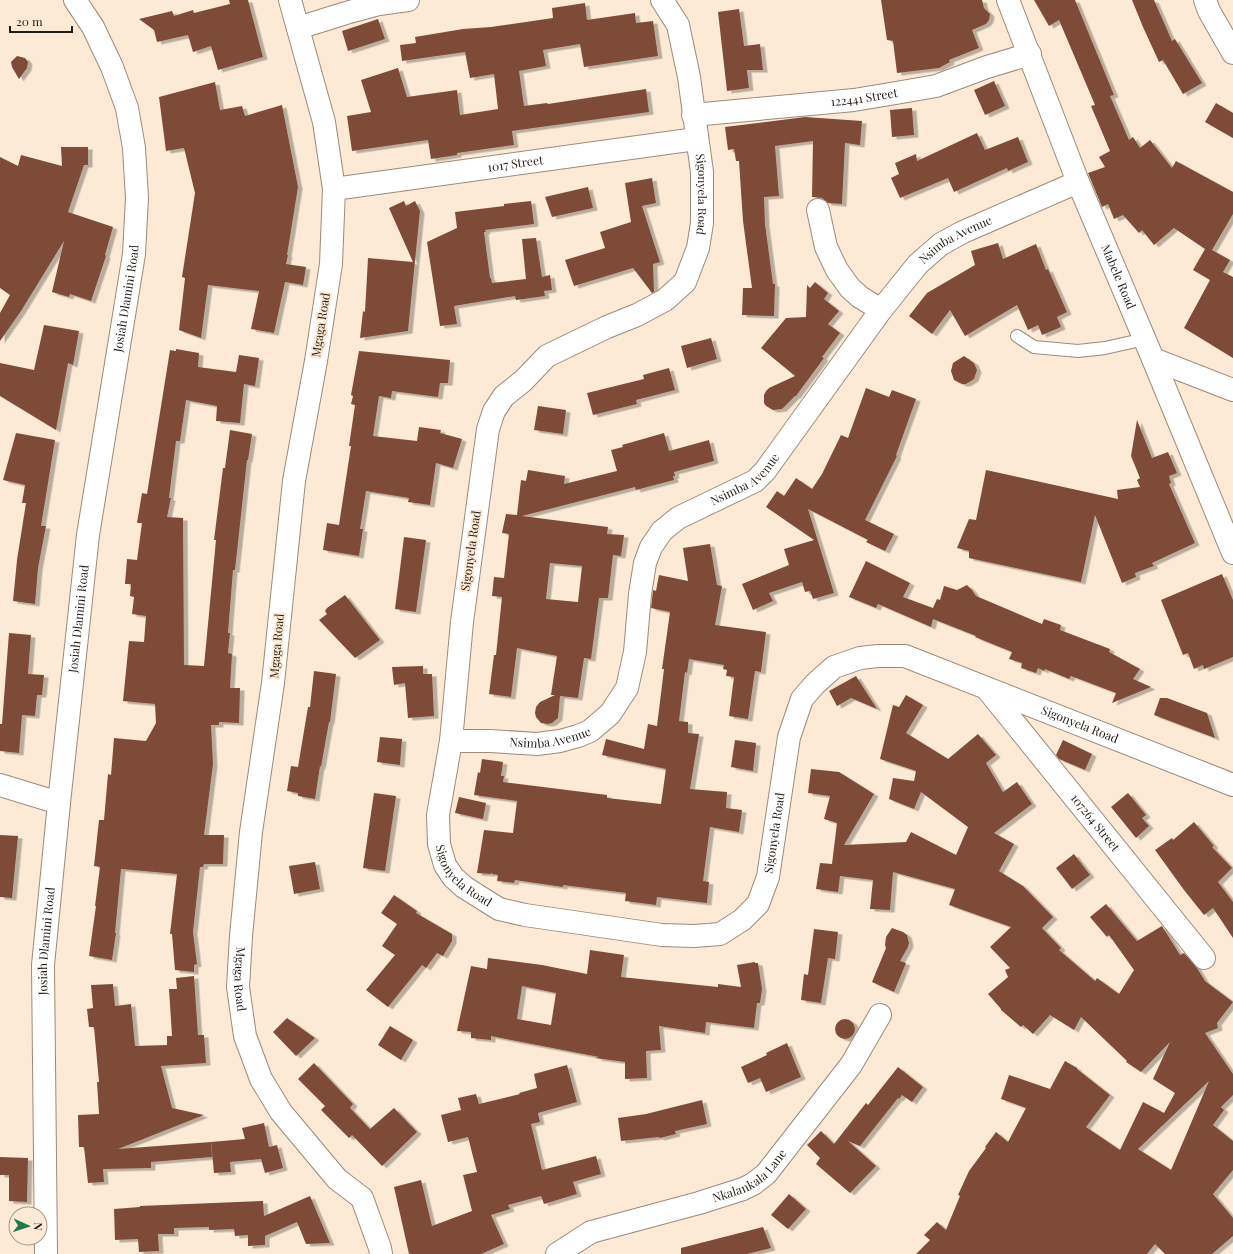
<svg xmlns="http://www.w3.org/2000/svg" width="1233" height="1254" font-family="'Playfair Display',serif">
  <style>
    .building { fill: #7e4b37; fill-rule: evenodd; filter: url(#shadow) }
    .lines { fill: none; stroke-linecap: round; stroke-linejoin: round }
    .lane-casing { stroke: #9b8b79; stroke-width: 14 }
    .street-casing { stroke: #9b8b79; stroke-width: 24 }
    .lane { stroke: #fff; stroke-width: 12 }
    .street { stroke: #fff; stroke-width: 22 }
    .labels { text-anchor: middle; stroke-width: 4; stroke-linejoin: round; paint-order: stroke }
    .street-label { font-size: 12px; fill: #221b14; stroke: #fcead6 }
  </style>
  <defs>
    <filter id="shadow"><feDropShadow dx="4.5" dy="2.5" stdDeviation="0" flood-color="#0004"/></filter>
  </defs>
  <rect width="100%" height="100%" fill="#fcead6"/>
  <!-- building -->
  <g class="building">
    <polygon points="229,0 248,0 263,57 218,70 211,46 193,52 188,35 157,42 154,30 139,19 172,11 174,16 193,10 194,13 230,4"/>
    <polygon points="881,0 982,0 984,8 990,14 989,20 986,24 972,30 979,48 949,60 950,62 939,68 897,73 893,41 887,40"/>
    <polygon points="1034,0 1075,0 1114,95 1110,96 1129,140 1133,137 1140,148 1150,140 1172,168 1176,161 1233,192 1233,214 1212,250 1230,260 1223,272 1233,277 1233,358 1184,328 1210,280 1193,270 1205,249 1174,228 1154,245 1142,230 1139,233 1123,215 1114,219 1108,204 1102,207 1088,173 1105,167 1099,157 1110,151 1091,106 1095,105 1059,20 1049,26"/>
    <polygon points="1132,0 1154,0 1172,41 1175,39 1202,83 1183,94 1163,60 1159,62 1143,27"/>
    <polygon points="585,3 587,20 635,13 636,23 653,21 658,56 584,67 580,44 543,50 546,66 519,71 524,106 547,103 548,104 646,89 649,112 512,131 514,145 457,153 457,155 431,159 428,140 352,151 347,116 371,112 361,80 398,68 407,97 457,90 460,115 498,109 494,74 470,78 465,52 402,61 400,45 416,43 415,37 463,29 491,27 553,18 552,8"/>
    <polygon points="739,9 744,46 760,44 763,70 747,70 749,88 727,91 718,12"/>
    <polygon points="378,19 385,39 348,51 342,31"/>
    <polygon points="17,56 25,58 28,62 27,68 19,79 12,67 11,62"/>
    <polygon points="994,81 1005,106 985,115 974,90"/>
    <polygon points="215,82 220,110 242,106 245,116 282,105 298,187 287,255 288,255 286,264 306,267 303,285 285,282 274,333 251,329 259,291 208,285 201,338 179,330 185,278 182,277 195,193 184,148 166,151 159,97"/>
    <polygon points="1216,103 1233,113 1233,138 1205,122"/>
    <polygon points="912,108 914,135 892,137 890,110"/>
    <polygon points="805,117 862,121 860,145 845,143 842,204 828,203 822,198 812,197 813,141 775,146 779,196 764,197 765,224 773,284 775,284 774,316 742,315 743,288 752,288 743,221 739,161 736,161 734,149 728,150 725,127"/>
    <polygon points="977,133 985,150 1018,137 1028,162 1008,171 1007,168 954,192 948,178 900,198 891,178 899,174 895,163 916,154 917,161"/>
    <polygon points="61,147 88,147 88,165 84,165 68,212 113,227 105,255 106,256 91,301 70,294 69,297 52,292 64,241 21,311 0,341 0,313 10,295 0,288 0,157 18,166 21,155 62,166"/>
    <polygon points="652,178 656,203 642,206 660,262 653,264 654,292 652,293 633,268 574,286 565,260 605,248 600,232 631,222 625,183"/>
    <polygon points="588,187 593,208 552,217 545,197"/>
    <polygon points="404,201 406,206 415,201 420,211 408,331 360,338 363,311 365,312 368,258 413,262 389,208"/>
    <polygon points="531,201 534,224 485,230 486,232 484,232 490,278 491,278 492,283 526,279 522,239 536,238 542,277 550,275 552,290 544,291 545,296 516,300 515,296 454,306 457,324 440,326 427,242 457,228 455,212 504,206 504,204"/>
    <polygon points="998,243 1003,259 1036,244 1046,270 1048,269 1067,312 1057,317 1061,327 1042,335 1038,325 1028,330 1017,305 965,336 950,310 932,334 909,316 927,293 975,265 971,251"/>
    <polygon points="815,282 828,293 824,299 839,311 828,324 840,333 822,357 824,358 796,396 795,396 782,409 773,410 766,406 764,403 764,395 766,391 769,388 795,376 761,348 786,318 806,317 807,285 810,288"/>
    <polygon points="44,325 79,331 73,365 68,363 56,430 0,396 0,363 34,370"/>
    <polygon points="711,338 717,359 687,368 681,346"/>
    <polygon points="176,349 199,353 198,367 236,372 239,355 259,358 255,386 244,384 240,423 216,421 217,406 186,400 180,441 176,441 169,498 171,498 167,517 183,518 184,665 204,666 216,540 214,540 223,468 225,468 230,430 252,434 248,460 247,460 235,570 233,570 228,633 230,633 228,653 232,654 230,688 240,688 239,723 219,722 219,725 211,725 213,764 204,835 224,835 223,864 204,864 203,867 200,867 193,932 197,964 194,965 194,972 175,970 172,934 170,934 177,874 121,869 115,933 116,933 112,960 89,956 96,906 95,906 100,867 94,866 99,820 104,820 108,774 111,775 114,738 146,741 156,723 155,704 123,701 129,641 144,642 146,616 132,614 134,597 130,596 131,584 125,584 127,559 137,560 142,523 137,523 142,493 147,494 170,350 176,351"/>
    <polygon points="359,351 450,360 448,383 440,383 438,397 392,391 391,398 379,396 373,436 417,441 419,427 441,430 440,433 462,439 453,468 436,463 430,505 408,502 409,498 366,491 360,529 363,529 359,556 323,550 327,523 339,525 351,446 349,446 355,405 351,404 353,396 351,395"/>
    <polygon points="964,356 974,363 977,370 974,379 966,384 962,384 954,380 951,371 953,363"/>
    <polygon points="669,368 675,390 636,400 637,404 593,415 587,393 644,379 643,375"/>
    <polygon points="866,388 889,397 892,390 916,399 896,455 897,456 865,520 894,534 885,551 866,542 868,540 808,509 834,593 813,599 810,591 805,592 802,582 769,593 773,601 753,610 742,584 789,565 784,549 814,540 766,507 777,491 784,496 796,478 812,489 822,474 841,435 848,438"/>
    <polygon points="538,406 566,410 563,434 534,430"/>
    <polygon points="1137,420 1152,458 1168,452 1177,473 1169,476 1171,483 1169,484 1195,543 1152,563 1154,566 1135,573 1136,577 1122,583 1095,515 1081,582 969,558 969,551 957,548 969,519 976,520 986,470 1118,499 1117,490 1140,487 1137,480 1140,478 1131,456"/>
    <polygon points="16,433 55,440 41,526 46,526 38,568 35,604 13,601 17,560 26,503 22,503 25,485 3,480"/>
    <path d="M664,433L669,451L709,440L714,461L674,472L675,476H673L674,480L636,490L635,487L522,516L608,527L607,534L624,535L621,556L613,555L608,598H599L591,659L584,658L578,698L560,696L558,718L552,723L548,724L541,723L536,717L535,713L536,707L540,702L555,695H551L557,656L517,648L511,697L489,694L494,655H496L502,597L492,596L494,577L504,578L509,534L502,533L506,514L517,515L521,480L526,481L528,470L565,476L564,484L617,471L611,450L623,447L622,445ZM550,563L582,566L578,602L546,599Z"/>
    <polygon points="404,537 426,540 416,612 395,609"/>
    <polygon points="710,544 717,585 722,586 715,625 766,632 761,672 755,671 748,719 729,716 734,677 726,676 727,670 723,669 724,665 689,659 687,673 685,672 679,721 688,722 688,733 699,734 690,789 727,792 726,808 742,810 739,832 710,827 703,881 709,882 707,903 657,897 656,905 625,901 626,893 563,885 563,887 515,880 514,883 497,881 498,875 492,874 492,872 491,874 477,873 484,830 513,833 517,801 474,795 478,772 480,773 482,759 503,762 501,776 504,776 503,782 607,795 607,798 661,804 666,769 602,755 606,739 644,749 648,724 657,726 664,669 662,669 670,612 651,608 653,590 656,591 659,575 688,581 683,548"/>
    <polygon points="866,561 910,583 903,597 933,608 937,599 940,600 944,586 957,590 967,585 972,590 976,596 1042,624 1044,619 1061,625 1060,630 1110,649 1109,652 1140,669 1133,679 1151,687 1112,703 1116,693 1071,676 1069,679 1045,669 1044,671 1038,668 1036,673 1021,668 1022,663 1009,659 1012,652 975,637 976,636 933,619 931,627 878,604 876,608 849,597"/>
    <polygon points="1222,574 1233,600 1233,657 1204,669 1203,665 1194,669 1188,653 1183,655 1161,600"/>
    <polygon points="345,595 380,640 355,658 319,620 327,614 325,611 327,608"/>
    <polygon points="9,633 31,635 28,674 44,675 42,695 37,695 35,716 22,715 19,753 0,751 0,724 2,724"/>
    <polygon points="423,666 423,674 432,674 434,716 408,718 405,683 394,685 392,667"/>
    <polygon points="314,671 336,674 330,722 329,722 321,767 320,766 315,799 298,796 298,793 287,791 291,766 298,767 308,707 310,707"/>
    <polygon points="856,676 877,709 851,698 837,706 829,691"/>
    <path d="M906,695L923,705L906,733L948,759L978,734L996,755L986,763L1003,792L1017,782L1032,804L994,833L1014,844L999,871L1023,886L1053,917L1042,928L1061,948L1059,950L1095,981L1097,978L1119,994L1134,970L1109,935L1107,937L1090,917L1106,904L1137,941L1162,926L1180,955L1184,953L1197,968L1205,981L1233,1002L1217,1023L1218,1028L1205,1033L1233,1074V1095L1221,1107L1224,1110L1213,1125L1233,1141V1170L1213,1194L1233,1218V1236L1212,1254H1165L1155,1244L1147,1254H916L930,1240L924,1235L937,1222L946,1230L960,1196L958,1195L969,1171L986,1148L985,1147L996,1132L1008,1142L1026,1108L1001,1099L1009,1075L1050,1089L1065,1061L1077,1068V1069L1110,1095L1086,1127L1120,1150L1143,1102L1164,1113L1175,1093L1153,1079L1170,1042L1141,1072L1126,1062L1127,1061L1081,1017L1074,1030L1050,1015L1033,1034L1023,1025L1021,1027L1001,1010V1009L988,994L1008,977L1005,970L1010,968L990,947L1011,927L949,905L955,889L893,872L890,910L870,909L873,880L840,876L838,892L816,889L820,863L832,864L837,823L824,819L830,796L808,793L811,769L839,772L874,794L844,845L906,842L911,832L956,855L968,827L921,792L914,809L889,799L893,778L914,781L916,771L880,759L893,705L899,707ZM1209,1081L1171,1170L1138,1149L1162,1126Z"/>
    <polygon points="1160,698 1167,698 1207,713 1215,738 1154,715"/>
    <polygon points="380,737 402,739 400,765 377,762"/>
    <polygon points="735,740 756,743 753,771 731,767"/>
    <polygon points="1063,740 1092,754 1085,770 1059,759 1056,755"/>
    <polygon points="374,793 396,796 385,871 363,868"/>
    <polygon points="1128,793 1146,815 1142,818 1149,826 1136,838 1111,807"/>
    <polygon points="459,797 486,803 483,819 455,813"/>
    <polygon points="1194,822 1214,846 1212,847 1232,868 1218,882 1233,902 1233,938 1213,908 1204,915 1184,890 1155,850 1172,838 1173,840"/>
    <polygon points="0,835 18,836 12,898 0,897"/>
    <polygon points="1074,854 1090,875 1072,889 1056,868"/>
    <polygon points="315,862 320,889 294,894 289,866"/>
    <polygon points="394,895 417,911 416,913 452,934 452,941 443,956 437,953 426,968 422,965 388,1007 366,990 395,955 382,946 397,924 381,913"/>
    <polygon points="892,928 903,932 907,935 909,943 908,947 900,961 906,963 894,992 872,982 886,948 885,945 886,937"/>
    <polygon points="814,929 838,932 835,959 828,958 821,1003 801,1000 804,974 808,975"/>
    <path d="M590,950L624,955L621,977L718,987V984L741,987L737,965L755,962V963H758L762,989L760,1003H757L754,1028L706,1022L705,1033L659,1026L661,1050L646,1051L647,1078L625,1079V1062L595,1058L599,1057L491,1036V1040L471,1038V1032L457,1031L471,966L487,969L488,958L542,965L587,974ZM522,986L556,993L551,1025L517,1019Z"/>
    <polygon points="194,976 198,1035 204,1035 206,1063 161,1066 172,1108 204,1115 118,1149 211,1142 212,1157 151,1162 151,1168 103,1169 104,1182 88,1183 84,1147 79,1147 78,1115 99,1114 97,1082 99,1082 94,1027 89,1027 87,1009 93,1008 91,985 113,984 115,1006 131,1004 135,1046 167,1045 167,1036 172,1036 169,989 177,989 176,978"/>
    <polygon points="287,1018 315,1038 296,1056 273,1032"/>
    <circle cx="845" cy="1029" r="10"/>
    <polygon points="390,1026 413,1040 401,1060 378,1045"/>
    <polygon points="787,1043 801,1077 766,1092 760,1078 748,1083 741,1067 767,1055 766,1053"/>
    <polygon points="314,1063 353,1104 350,1108 370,1129 394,1108 417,1132 382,1166 352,1135 349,1138 321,1110 325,1106 298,1079"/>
    <polygon points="567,1065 577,1102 538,1113 540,1122 531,1124 542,1170 596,1156 601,1174 573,1182 577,1194 544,1204 541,1196 508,1205 510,1209 491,1215 504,1244 481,1254 409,1254 394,1187 421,1180 432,1226 472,1211 463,1175 477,1172 468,1137 448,1142 441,1115 461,1110 458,1098 476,1094 479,1104 520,1094 519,1093 537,1088 534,1074"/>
    <polygon points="898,1067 923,1087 912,1102 902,1095 899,1099 898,1098 860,1146 848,1141 876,1166 850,1193 816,1164 820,1158 807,1145 821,1131 834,1144 866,1103 868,1105"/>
    <polygon points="702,1100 707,1124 675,1131 676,1134 660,1138 659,1137 621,1141 618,1118 646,1114"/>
    <polygon points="264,1123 269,1147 277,1145 283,1168 265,1173 261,1159 230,1162 231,1172 214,1173 211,1142 245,1139 242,1128"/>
    <polygon points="0,1157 28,1158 27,1202 9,1201 9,1175 0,1175"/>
    <polygon points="789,1194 806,1209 788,1229 771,1215"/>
    <polygon points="310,1196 330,1243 306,1244 297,1222 265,1236 265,1245 248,1246 248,1235 235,1236 234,1229 209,1230 209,1227 174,1228 174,1234 158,1234 159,1251 139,1252 138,1239 115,1240 114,1209 140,1207 140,1206 263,1201 264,1216"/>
    <polygon points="763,1227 771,1248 747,1254 681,1254 681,1248"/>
  </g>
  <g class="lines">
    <!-- lane casing -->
    <g class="lane-casing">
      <polyline id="lane" points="1017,336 1034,347 1078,351 1105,348 1145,339"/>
    </g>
    <!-- street casing -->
    <g class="street-casing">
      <g id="street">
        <path id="s1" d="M290,0L324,122L334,189L331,264L316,361L294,481L273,683L251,832L241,936L238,987L245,1036L261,1079L281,1112L337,1179L362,1198L380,1248L381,1254"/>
        <path id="s2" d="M662,0L678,25L689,77L702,172V223L698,248L685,282L665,300L637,315L607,327L547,356L523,381L504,396L494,411L488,429L462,622L451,741L438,815L439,844L445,865L453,877L464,887L499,909L525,915L662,935L694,936L720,934L742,920L758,904L768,877L789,737L802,699L815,684L834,667L860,658L878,656H905L1233,785"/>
        <path id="s3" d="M1008,0L1078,182L1153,359L1233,553"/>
        <polyline points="1205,0 1209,11 1233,53"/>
        <polyline points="298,28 346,13 379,4 408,0"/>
        <path id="s4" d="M693,115L854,100L896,93L936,86L987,67L1030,54"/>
        <path id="s5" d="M334,189L696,139"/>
        <polyline points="818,210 826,247 837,270 850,288 860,297 881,310"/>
        <polyline points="1153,359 1233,390"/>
        <path id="s6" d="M987,689L1204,958"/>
        <path id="s7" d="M451,741H490L537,744L560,741L578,736L590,731L610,714L627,688L635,652L640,594L645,563L651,547L662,531L678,518L755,481L765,471L881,310L918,264L941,244L963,232L1078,182"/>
        <polyline points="0,785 59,803"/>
        <path id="s8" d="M46,1254L43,965L59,803L88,535L134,254L137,198L134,148L127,108L112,67L93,27L75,0"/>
        <path id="s9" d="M557,1254L591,1232L699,1203L743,1189L753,1184L766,1174L851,1065L880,1015"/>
      </g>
    </g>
    <!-- lane -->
    <use href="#lane" class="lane"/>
    <!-- street -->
    <use href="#street" class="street"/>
  </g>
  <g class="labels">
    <!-- street labels -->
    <g class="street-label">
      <text dy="4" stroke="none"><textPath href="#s4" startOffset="172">122441 Street</textPath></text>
      <text dy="4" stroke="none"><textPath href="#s5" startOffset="183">1017 Street</textPath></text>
      <text dy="4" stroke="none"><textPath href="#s2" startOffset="201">Sigonyela Road</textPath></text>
      <text dy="4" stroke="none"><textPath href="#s7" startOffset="784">Nsimba Avenue</textPath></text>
      <text dy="4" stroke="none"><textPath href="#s3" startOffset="298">Mabele Road</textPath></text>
      <text dy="4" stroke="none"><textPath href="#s8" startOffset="961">Josiah Dlamini Road</textPath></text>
      <text transform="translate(321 325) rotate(-81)" y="4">Mgaga Road</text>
      <text dy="4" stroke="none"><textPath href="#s7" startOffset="460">Nsimba Avenue</textPath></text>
      <text transform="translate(471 551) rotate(-82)" y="4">Sigonyela Road</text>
      <text dy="4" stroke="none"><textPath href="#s8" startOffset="637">Josiah Dlamini Road</textPath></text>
      <text transform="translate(277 646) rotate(-85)" y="4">Mgaga Road</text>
      <text dy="4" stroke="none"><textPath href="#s2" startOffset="1844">Sigonyela Road</textPath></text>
      <text dy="4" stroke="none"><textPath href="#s7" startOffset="100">Nsimba Avenue</textPath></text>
      <text dy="4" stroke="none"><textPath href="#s6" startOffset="172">107264 Street</textPath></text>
      <text dy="4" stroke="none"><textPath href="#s2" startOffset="1401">Sigonyela Road</textPath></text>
      <text dy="4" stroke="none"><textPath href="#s2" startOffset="1005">Sigonyela Road</textPath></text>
      <text dy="4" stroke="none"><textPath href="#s8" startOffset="313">Josiah Dlamini Road</textPath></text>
      <text dy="4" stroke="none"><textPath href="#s1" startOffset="991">Mgaga Road</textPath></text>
      <text dy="4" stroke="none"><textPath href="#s9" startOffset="211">Nkalankala Lane</textPath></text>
    </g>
  </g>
  <!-- north arrow -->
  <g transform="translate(28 1226) rotate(93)"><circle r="19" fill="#fcead6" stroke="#a59788"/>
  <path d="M0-3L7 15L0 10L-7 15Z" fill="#20784c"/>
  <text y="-6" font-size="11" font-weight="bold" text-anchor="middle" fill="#221b14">N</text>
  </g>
  <!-- scale -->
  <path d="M10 26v6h62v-6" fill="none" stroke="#221b14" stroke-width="2"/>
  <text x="16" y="26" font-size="12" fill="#221b14" stroke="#fcead6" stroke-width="3" paint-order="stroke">20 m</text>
</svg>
